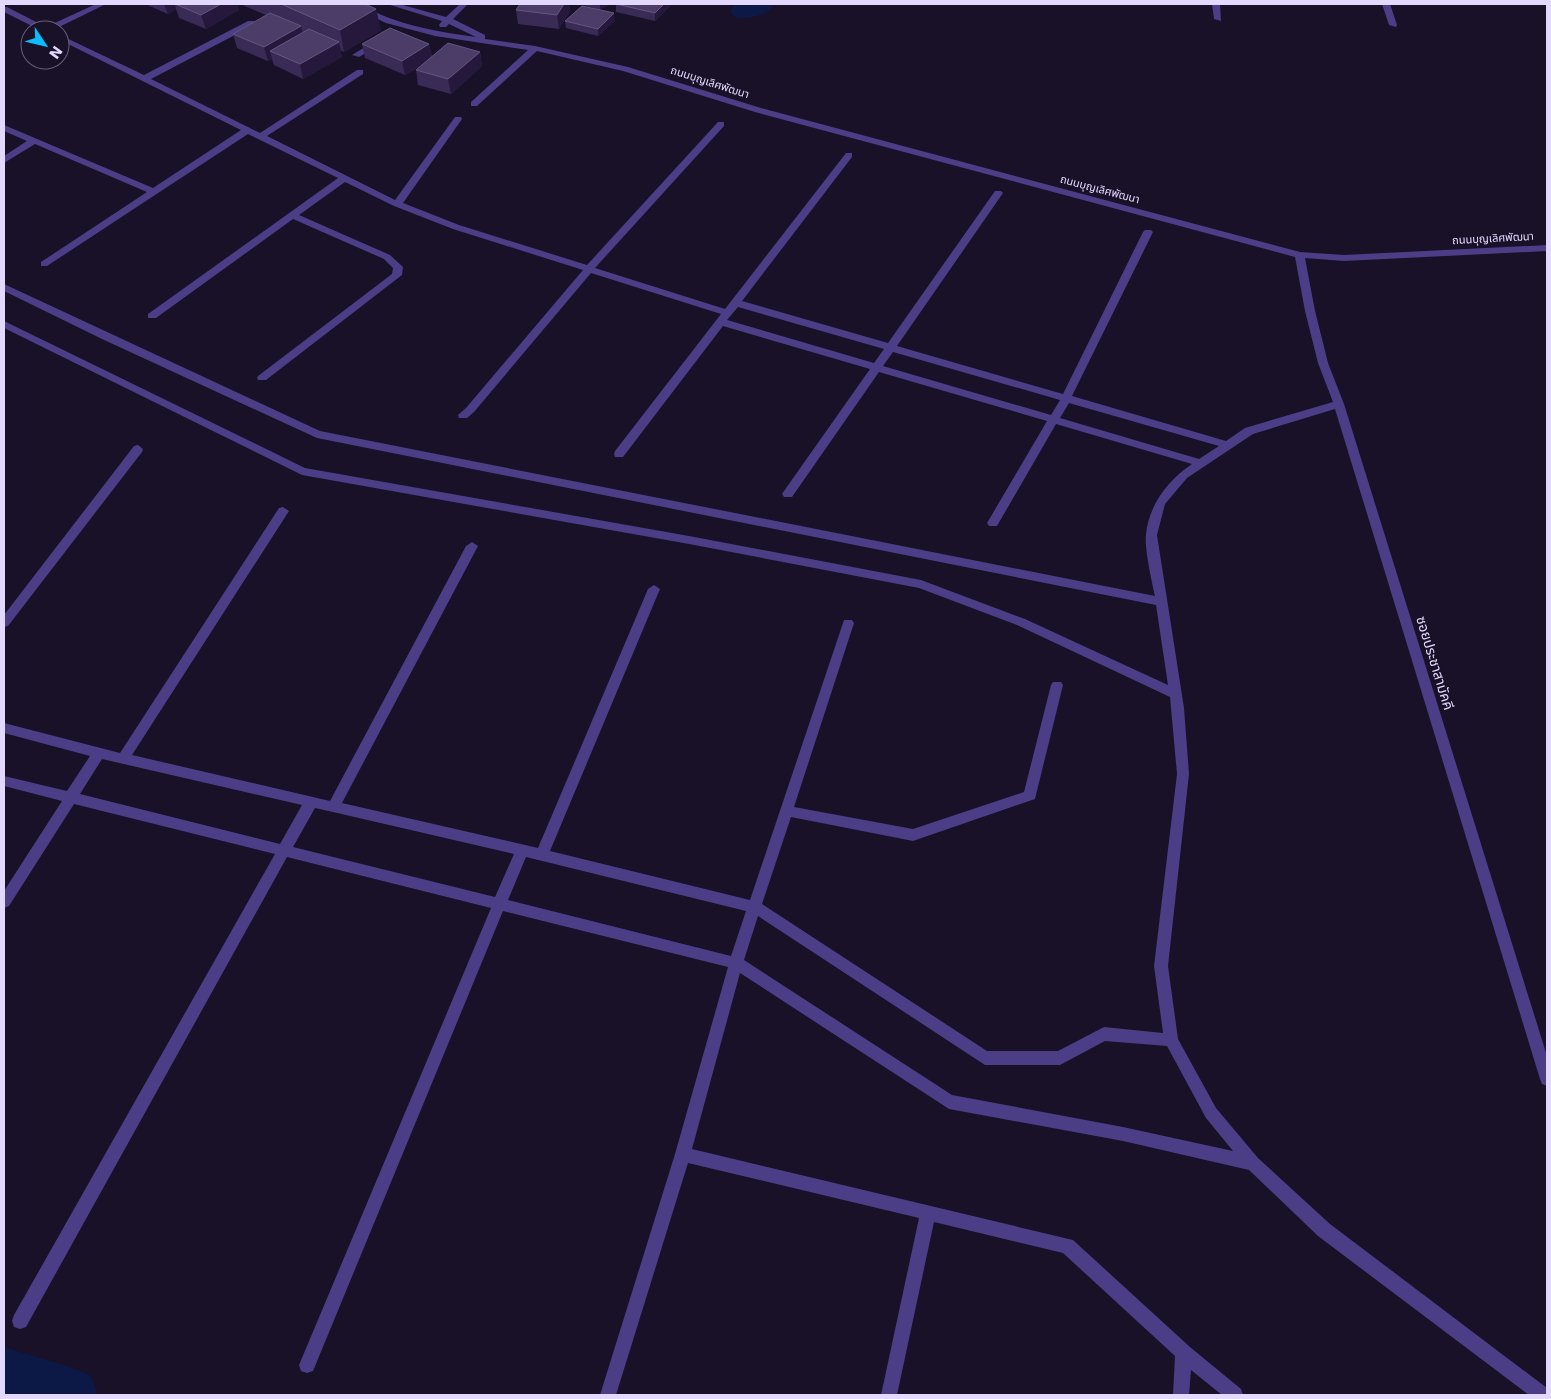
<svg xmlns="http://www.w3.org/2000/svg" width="1551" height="1399" font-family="'DejaVu Sans','Noto Sans Thai',sans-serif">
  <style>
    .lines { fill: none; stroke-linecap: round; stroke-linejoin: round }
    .canal { fill: #0c1846; fill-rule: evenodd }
    .minor { fill: #4b3d86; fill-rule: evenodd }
    .wall { fill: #3a2a56 }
    .shaded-wall { fill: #25183c }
    .building { fill: #4c3d68; stroke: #64557f }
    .labels { text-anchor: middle; stroke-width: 4; stroke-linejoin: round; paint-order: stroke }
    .far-street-label { font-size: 11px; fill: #e3d9fe; stroke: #181128 }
    .street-label { font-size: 14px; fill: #e3d9fe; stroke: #181128 }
  </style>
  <rect width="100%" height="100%" fill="#181128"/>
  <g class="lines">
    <!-- canal -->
    <g class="canal">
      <path d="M738,4H775C767,16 747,20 734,17L730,11L734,5Z"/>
      <polygon points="4,1347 70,1367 90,1375 98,1395 4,1395"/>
    </g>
    <!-- minor -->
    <g class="minor">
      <polygon points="96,4 106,4 53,30 40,30 4,12 4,7 7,7 46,27"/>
      <path d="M345,4C362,3 377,14 392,19C420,29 448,33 476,37L449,24L446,27H440L439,25L442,21L387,4H399L446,17L460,4H468L453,19L485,35V39L535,46L628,67L761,108L1300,252L1344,255L1547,245V251L1344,261L1305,258L1315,311L1328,363L1344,404L1547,1056V1086L1542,1084L1540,1079L1335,409L1253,434L1187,478L1165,504L1157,535L1184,708L1189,774L1168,966L1178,1039L1216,1108L1258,1158L1330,1224L1547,1388V1395H1529L1318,1236L1249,1170L1123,1141L949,1109L740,973L692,1149L1073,1240L1190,1347L1241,1389L1243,1395H1222L1191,1370L1189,1395H1173L1175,1356L1063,1253L934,1222L897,1395H881L919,1218L688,1163L616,1395H600L675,1154L728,967L503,911L313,1371L307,1373L301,1371L299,1365L491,908L287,857L26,1327L20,1329L14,1327L12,1321L14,1315L275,854L74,804L9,906L4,908V891L62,801L4,786V776L67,791L90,756L4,733V723L120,753L279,508L283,507L289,511L132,755L330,801L466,546L472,542L478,546L342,803L538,848L648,589L654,585L660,589L550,851L750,900L844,620H852L854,623L794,807L913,829L1024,792L1051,685L1053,682H1061L1063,685L1035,799L913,841L791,817L762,904L987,1051H1058L1104,1027L1163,1033L1154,966L1177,774L1170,697L1017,625L919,588L689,544L302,475L4,328V321L305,468L689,536L921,580L1025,619L1168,685L1156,605L317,438L102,339L4,291V284L320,431L1155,596C1152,582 1144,547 1146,534C1149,505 1168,480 1192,464L1056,424L997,526H989L987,523L1047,421L879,372L792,497H784L782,494L784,491L870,369L723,326L623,457H615L614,454L615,451L721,314L591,273L474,412L467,418H459L458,415L466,408L583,270L453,229L394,206L345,182L299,215L390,255L403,267L402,275L266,380H258L257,378L258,376L392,274L393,268L384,259L293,219L156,318H148V314L338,178L248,134L47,266H41V262L147,192L35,144L4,163V156L27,141L4,131V125L153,188L241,130L60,40V35L144,75L248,21H254V25L151,79L260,133L357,70H363V74L267,136L395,200L455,117H461L462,119L403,203L459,225L587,265L718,122H724V126L595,268L725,309L846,153H852V157L742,301L888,343L995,191H1001L1003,193L897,346L1063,394L1143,232L1145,230H1151L1153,232L1072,396L1226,441L1245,428L1333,402L1318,363L1305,311L1295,257L755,112L623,71L537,51L477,106H471V102L528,50L435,36L386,23ZM738,307L884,349L874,363L727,320ZM893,352L1060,400L1051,415L883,366ZM1069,403L1219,446L1199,459L1060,418ZM102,759L302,805L280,844L80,794ZM315,808L333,812L514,854L495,897L293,847ZM526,857L746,911L731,956L508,900ZM758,916L985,1065H1060L1105,1041L1167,1046L1206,1118L1233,1151L1123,1127L952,1095L744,960Z"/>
      <polygon points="1212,4 1220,4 1221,21 1214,19"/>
      <polygon points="1382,4 1390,4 1397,25 1396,27 1389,25"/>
      <polygon points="375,41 382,43 359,57 352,55"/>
      <polygon points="138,445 143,449 142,452 8,626 4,627 4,615 134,446"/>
    </g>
  </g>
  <!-- wall -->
  <g class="wall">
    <polygon points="145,4 237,4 239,10 206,29 179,18 176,9 168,14"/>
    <polygon points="240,4 365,4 381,30 344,52 340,50 342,57 303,79 274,65 272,59 268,61 237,48 233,34 266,15"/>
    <polygon points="520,4 569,4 570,11 559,29 518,24 516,10"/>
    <polygon points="580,4 609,4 600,10 615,21 598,36 566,28 565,21 597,9"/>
    <polygon points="616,4 670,4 670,6 655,21 616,12"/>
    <polygon points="362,44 429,44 432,57 480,52 482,66 451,94 418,85 416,70 425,63 405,75 365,58"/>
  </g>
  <!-- shaded-wall -->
  <g class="shaded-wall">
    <polygon points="164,4 175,4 176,9 168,14"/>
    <polygon points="221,4 237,4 239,10 206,29 201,15"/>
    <polygon points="564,4 569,4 570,11 559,29 557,15"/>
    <polygon points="600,4 609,4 600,10"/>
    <polygon points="664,4 670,4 670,6 655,21 655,13"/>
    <polygon points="376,9 381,30 344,52 340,30"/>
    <polygon points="614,13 615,21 598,36 598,29"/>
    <polygon points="301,26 304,40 270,51 272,59 268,61 264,47"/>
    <polygon points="339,42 342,57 303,79 300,64"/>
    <polygon points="429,44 432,58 405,75 402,61"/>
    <polygon points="480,52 482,66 451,94 448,79"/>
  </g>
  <!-- building -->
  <g class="building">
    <polygon points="175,4 221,4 201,15"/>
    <polygon points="281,4 365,4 376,9 340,30"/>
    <polygon points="520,4 564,4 557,15 516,10"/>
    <polygon points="616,4 664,4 655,13"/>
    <polygon points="582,6 614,13 598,29 565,21"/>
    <polygon points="270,13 301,26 264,47 233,34"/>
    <polygon points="390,28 429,44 402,61 362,44"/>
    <polygon points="309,29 339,42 300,64 270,51"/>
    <polygon points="448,43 480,52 448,79 416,70"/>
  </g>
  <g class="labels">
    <!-- far-street labels -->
    <g class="far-street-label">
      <text transform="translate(710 82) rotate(18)" y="4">ถนนบุญเลิศพัฒนา</text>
      <text transform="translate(1100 189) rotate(15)" y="4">ถนนบุญเลิศพัฒนา</text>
      <text transform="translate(1493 238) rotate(-3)" y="4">ถนนบุญเลิศพัฒนา</text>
    </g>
    <!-- street labels -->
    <g class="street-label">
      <text transform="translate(1435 663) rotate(73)" y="5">ซอยประชาสามัคคี</text>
    </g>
  </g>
  <!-- border -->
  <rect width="1551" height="1399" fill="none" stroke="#e3d9fe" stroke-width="10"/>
  <!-- north arrow -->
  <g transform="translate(45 45) rotate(125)"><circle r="24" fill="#181128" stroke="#69617e"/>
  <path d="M0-4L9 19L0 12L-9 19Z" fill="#09befa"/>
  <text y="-8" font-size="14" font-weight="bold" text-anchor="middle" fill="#e3d9fe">N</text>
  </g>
</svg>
